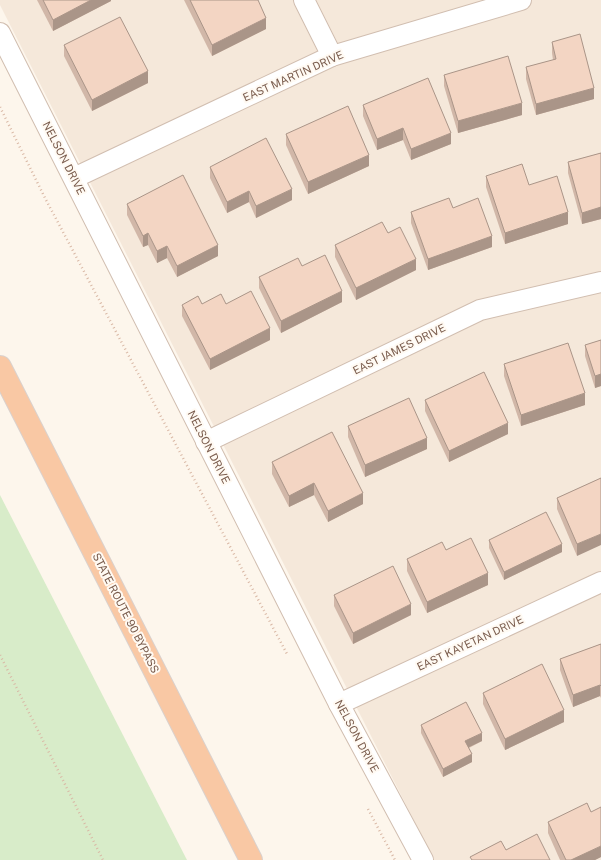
<svg xmlns="http://www.w3.org/2000/svg" width="601" height="860" font-family="'Public Sans',sans-serif">
  <style>
    .residential { fill: #f5e8da }
    .green { fill: #d8ecc9 }
    .lines { fill: none; stroke-linecap: round; stroke-linejoin: round }
    .minor-casing { stroke: #d1beb0; stroke-width: 22 }
    .trunk-casing { stroke: #dad1cd; stroke-width: 24 }
    .path { stroke: #d9b8a5; stroke-width: 2.5; stroke-dasharray: 1 3; stroke-linecap: butt }
    .minor { stroke: #fff; stroke-width: 20 }
    .trunk { stroke: #f9c8a4; stroke-width: 22 }
    .wall { fill: #d1b7a8 }
    .shaded-wall { fill: #aa9588 }
    .building { fill: #f3d5c3; stroke: #aa9588 }
    .labels { text-anchor: middle; stroke-width: 4; stroke-linejoin: round; paint-order: stroke }
    .street-label { font-size: 11px; fill: #7a5c4d; stroke: #fffaf3 }
  </style>
  <rect width="100%" height="100%" fill="#fdf6ec"/>
  <!-- residential -->
  <polygon class="residential" points="0,0 601,0 601,860 434,860 0,5"/>
  <!-- green -->
  <polygon class="green" points="0,495 187,860 0,860"/>
  <g class="lines">
    <!-- minor casing -->
    <g class="minor-casing">
      <g id="minor">
        <polyline points="304,0 332,56"/>
        <polyline points="0,33 339,704 423,860"/>
        <polyline points="74,178 332,56 521,0"/>
        <polyline points="206,442 480,310 601,282"/>
        <polyline points="339,704 601,582"/>
      </g>
    </g>
    <!-- trunk casing -->
    <g class="trunk-casing">
      <polyline id="trunk" points="0,367 251,860"/>
    </g>
    <!-- path -->
    <g class="path">
      <polyline points="0,107 45,198 287,654"/>
      <polyline points="0,655 103,860"/>
      <polyline points="368,809 395,860"/>
    </g>
    <!-- minor -->
    <use href="#minor" class="minor"/>
    <!-- trunk -->
    <use href="#trunk" class="trunk"/>
  </g>
  <!-- wall -->
  <g class="wall">
    <polygon points="37,0 111,0 111,1 53,31"/>
    <polygon points="184,0 258,0 266,29 212,56"/>
    <polygon points="552,42 594,99 536,115 526,79 526,67 553,60 552,53"/>
    <polygon points="64,45 148,83 92,111 64,56"/>
    <polygon points="444,75 522,115 458,133 444,86"/>
    <polygon points="363,105 451,144 411,160 403,140 377,150 363,116"/>
    <polygon points="286,134 369,166 308,194 286,145"/>
    <polygon points="601,153 601,219 582,224 568,173 568,162"/>
    <polygon points="210,167 292,200 256,218 249,202 227,213 210,178"/>
    <polygon points="486,176 529,185 568,224 505,244 486,187"/>
    <polygon points="127,204 218,256 177,277 167,258 157,263 148,245 143,247 127,215"/>
    <polygon points="453,208 492,247 428,270 411,223 411,212"/>
    <polygon points="388,233 416,270 356,300 335,257 335,245"/>
    <polygon points="302,266 342,302 281,333 259,288 259,277"/>
    <polygon points="202,304 226,304 270,340 210,370 182,316 182,305"/>
    <polygon points="601,340 601,386 595,388 585,356 585,345"/>
    <polygon points="504,364 585,405 521,426 504,376"/>
    <polygon points="425,400 508,434 449,462 425,411"/>
    <polygon points="348,426 427,449 365,477 348,437"/>
    <polygon points="272,462 363,504 328,522 314,495 289,507 272,474"/>
    <polygon points="601,478 577,556 557,509 557,498"/>
    <polygon points="489,540 562,552 504,580 489,548"/>
    <polygon points="446,550 488,585 427,613 407,571 407,559"/>
    <polygon points="334,595 411,615 353,644 334,606"/>
    <polygon points="601,644 601,698 600,696 573,707 560,670 560,659"/>
    <polygon points="483,693 564,722 505,750 483,704"/>
    <polygon points="421,725 482,741 469,748 472,762 443,777 421,733"/>
    <polygon points="548,822 601,857 595,860 560,860 548,833"/>
  </g>
  <!-- shaded-wall -->
  <g class="shaded-wall">
    <polygon points="91,0 111,0 111,1 53,31 53,20"/>
    <polygon points="266,18 266,29 212,56 212,45"/>
    <polygon points="148,71 148,83 92,111 92,100"/>
    <polygon points="594,88 594,99 536,115 536,104"/>
    <polygon points="522,103 522,115 458,133 458,121"/>
    <polygon points="403,128 403,140 377,150 377,139"/>
    <polygon points="451,133 451,144 411,160 411,149"/>
    <polygon points="369,155 369,166 308,194 308,182"/>
    <polygon points="292,189 292,200 256,218 256,206"/>
    <polygon points="249,191 249,202 227,213 227,202"/>
    <polygon points="601,207 601,219 582,224 582,213"/>
    <polygon points="568,212 568,224 505,244 505,233"/>
    <polygon points="148,233 148,245 143,247 143,236"/>
    <polygon points="492,236 492,247 428,270 428,259"/>
    <polygon points="218,245 218,256 177,277 177,266"/>
    <polygon points="167,246 167,258 157,263 157,251"/>
    <polygon points="416,259 416,270 356,300 356,288"/>
    <polygon points="342,291 342,302 281,333 281,321"/>
    <polygon points="270,328 270,340 210,370 210,359"/>
    <polygon points="601,374 601,386 595,388 595,376"/>
    <polygon points="585,393 585,405 521,426 521,415"/>
    <polygon points="508,423 508,434 449,462 449,451"/>
    <polygon points="427,438 427,449 365,477 365,465"/>
    <polygon points="314,483 314,495 289,507 289,496"/>
    <polygon points="363,493 363,504 328,522 328,511"/>
    <polygon points="601,534 601,545 577,556 577,544"/>
    <polygon points="562,544 562,552 504,580 504,572"/>
    <polygon points="488,573 488,585 427,613 427,602"/>
    <polygon points="411,604 411,615 353,644 353,633"/>
    <polygon points="600,685 600,696 573,707 573,695"/>
    <polygon points="564,710 564,722 505,750 505,739"/>
    <polygon points="482,733 482,741 465,749 465,741"/>
    <polygon points="472,754 472,762 443,777 443,769"/>
    <polygon points="601,846 601,857 595,860 571,860"/>
  </g>
  <!-- building -->
  <g class="building">
    <polygon points="43,0 91,0 53,20"/>
    <polygon points="190,0 258,0 266,18 212,45"/>
    <polygon points="120,17 148,71 92,100 64,45"/>
    <polygon points="580,34 594,88 536,104 526,67 556,59 552,42"/>
    <polygon points="508,56 522,103 458,121 444,75"/>
    <polygon points="428,78 451,133 411,149 403,128 377,139 363,105"/>
    <polygon points="348,106 369,155 308,182 286,134"/>
    <polygon points="266,138 292,189 256,206 249,191 227,202 210,167"/>
    <polygon points="601,153 601,207 582,213 568,162"/>
    <polygon points="522,164 529,185 557,176 568,212 505,233 486,176"/>
    <polygon points="183,175 218,245 177,266 167,246 157,251 148,233 143,236 127,204"/>
    <polygon points="449,198 453,208 478,198 492,236 428,259 411,212"/>
    <polygon points="382,222 388,233 400,227 416,259 356,288 335,245"/>
    <polygon points="325,255 342,291 281,321 259,277 298,258 302,266"/>
    <polygon points="251,291 270,328 210,359 182,305 198,296 202,304 221,294 226,304"/>
    <polygon points="601,340 601,374 595,376 585,345"/>
    <polygon points="568,343 585,393 521,415 504,364"/>
    <polygon points="484,372 508,423 449,451 425,400"/>
    <polygon points="409,398 427,438 365,465 348,426"/>
    <polygon points="332,432 363,493 328,511 314,483 289,496 272,462"/>
    <polygon points="601,478 601,534 577,544 557,498"/>
    <polygon points="546,512 562,544 504,572 489,540"/>
    <polygon points="471,538 488,573 427,602 407,559 442,542 446,550"/>
    <polygon points="393,566 411,604 353,633 334,595"/>
    <polygon points="601,644 601,686 600,685 573,695 560,659"/>
    <polygon points="542,664 564,710 505,739 483,693"/>
    <polygon points="466,702 482,733 465,741 472,754 443,769 421,725"/>
    <polygon points="587,803 591,812 601,807 601,846 571,860 566,860 548,822"/>
    <polygon points="537,834 550,860 472,860 470,857 501,841 506,850"/>
  </g>
  <g class="labels">
    <!-- street labels -->
    <g class="street-label">
      <text transform="translate(293 76) rotate(-24)" y="4">EAST MARTIN DRIVE</text>
      <text transform="translate(64 158) rotate(63)" y="4">NELSON DRIVE</text>
      <text transform="translate(399 349) rotate(-26)" y="4">EAST JAMES DRIVE</text>
      <text transform="translate(209 447) rotate(63)" y="4">NELSON DRIVE</text>
      <text transform="translate(126 613) rotate(63)" y="4">STATE ROUTE 90 BYPASS</text>
      <text transform="translate(470 643) rotate(-25)" y="4">EAST KAYETAN DRIVE</text>
      <text transform="translate(357 736) rotate(62)" y="4">NELSON DRIVE</text>
    </g>
  </g>
</svg>
